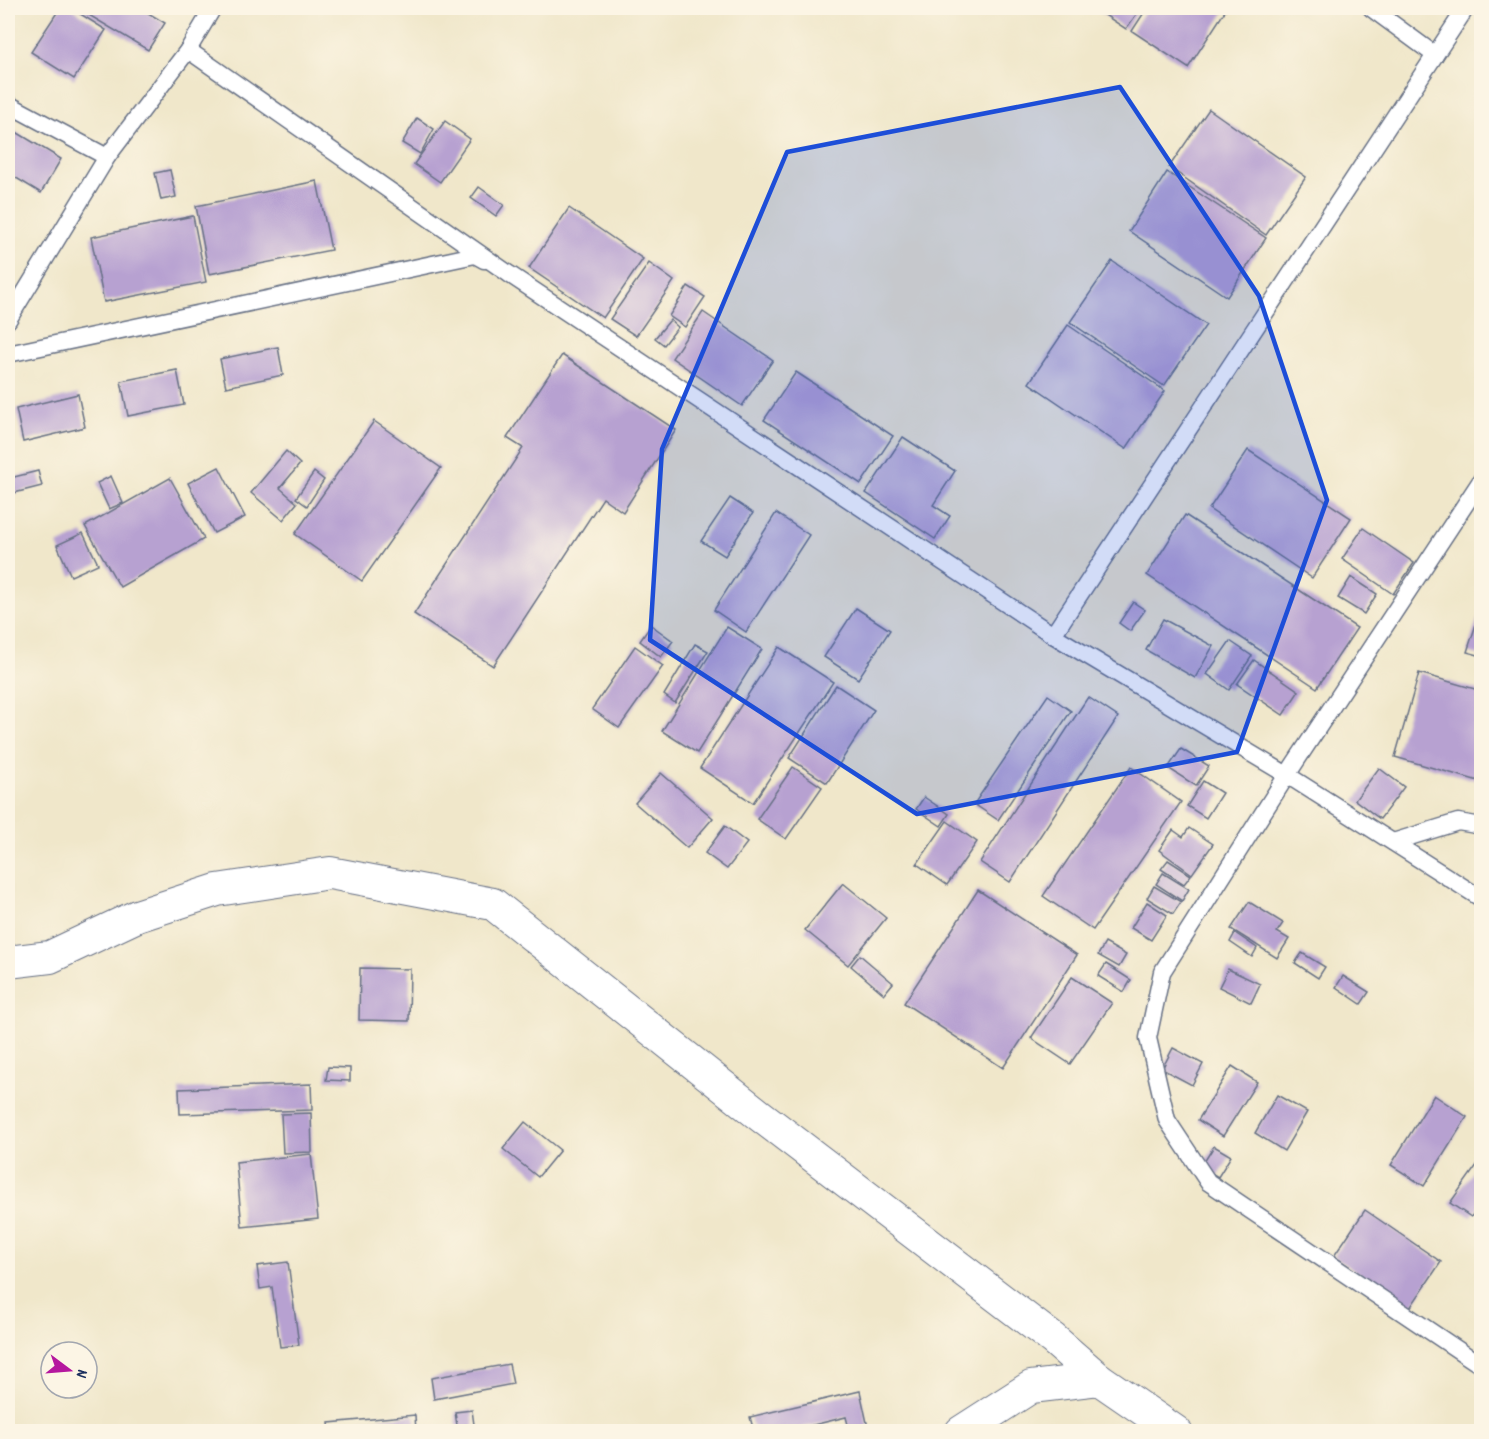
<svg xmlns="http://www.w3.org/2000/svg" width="1489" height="1439" font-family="Dekko,sans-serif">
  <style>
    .building { fill: #b7a1d1 }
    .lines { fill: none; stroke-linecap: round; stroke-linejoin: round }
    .service-casing { stroke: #666f84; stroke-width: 19 }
    .minor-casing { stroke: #666f84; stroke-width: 34 }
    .service { stroke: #fff; stroke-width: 16 }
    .minor { stroke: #fff; stroke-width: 32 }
    .marked { fill: #1d4ed8; fill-opacity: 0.2; stroke: #1d4ed8; stroke-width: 4.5; stroke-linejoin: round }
  </style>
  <rect width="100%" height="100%" fill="#fcf5e5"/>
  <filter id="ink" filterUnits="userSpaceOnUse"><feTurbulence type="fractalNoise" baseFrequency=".0167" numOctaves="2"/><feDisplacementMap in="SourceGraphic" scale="12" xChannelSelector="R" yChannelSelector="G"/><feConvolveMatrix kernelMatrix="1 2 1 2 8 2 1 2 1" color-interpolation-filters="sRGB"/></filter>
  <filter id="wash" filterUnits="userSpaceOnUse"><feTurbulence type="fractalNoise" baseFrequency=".008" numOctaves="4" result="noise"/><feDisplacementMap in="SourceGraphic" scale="24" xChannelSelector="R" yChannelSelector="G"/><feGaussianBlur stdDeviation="1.35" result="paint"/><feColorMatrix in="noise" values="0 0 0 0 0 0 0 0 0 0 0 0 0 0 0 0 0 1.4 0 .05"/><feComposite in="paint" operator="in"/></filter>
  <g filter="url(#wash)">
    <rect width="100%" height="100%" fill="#f0e7ca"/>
    <g id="blocks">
      <!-- building -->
      <g class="building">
        <polygon points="60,8 71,8 106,30 74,79 31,52"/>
        <polygon points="77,8 140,8 165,23 148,50"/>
        <polygon points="1094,8 1141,8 1126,29"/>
        <polygon points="1147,8 1227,8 1188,68 1132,31"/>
        <polygon points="1209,109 1306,177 1266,235 1169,167"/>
        <polygon points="417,118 434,129 420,154 402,143"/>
        <polygon points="445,121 470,139 440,182 414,164"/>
        <polygon points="8,127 61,159 41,193 8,173"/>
        <polygon points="170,170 176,197 161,200 155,173"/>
        <polygon points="1167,172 1266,238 1227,297 1129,231"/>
        <polygon points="317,181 331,250 209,274 196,206"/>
        <polygon points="479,187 504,205 496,216 471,198"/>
        <polygon points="569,208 643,259 603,318 529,268"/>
        <polygon points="193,216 206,282 104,302 91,237"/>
        <polygon points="1112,261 1206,325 1164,386 1070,322"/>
        <polygon points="649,263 674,281 636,336 610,319"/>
        <polygon points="688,286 705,297 685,327 669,316"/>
        <polygon points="703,312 773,360 742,406 672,358"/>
        <polygon points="670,320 678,327 664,345 655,338"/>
        <polygon points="1068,325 1165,391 1126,449 1029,383"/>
        <polygon points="278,347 283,375 226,387 220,359"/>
        <polygon points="562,355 676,430 623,512 603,498 493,666 414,614 523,448 507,438"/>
        <polygon points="177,370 184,405 128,416 121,381"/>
        <polygon points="796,372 893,436 861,484 764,420"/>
        <polygon points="78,394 85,427 23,442 16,409"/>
        <polygon points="374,421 441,468 362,581 295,534"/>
        <polygon points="903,437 955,471 933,505 950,516 935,539 866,493"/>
        <polygon points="1248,450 1351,518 1312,578 1209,509"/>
        <polygon points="286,451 300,464 280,488 297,503 283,520 251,493"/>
        <polygon points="219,467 245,517 214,533 188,483"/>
        <polygon points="38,471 42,486 14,493 10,478"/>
        <polygon points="314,472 324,480 307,506 296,498"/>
        <polygon points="111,476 123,503 109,509 97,483"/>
        <polygon points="170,478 204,539 120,587 85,526"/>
        <polygon points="730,498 753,513 725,556 701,541"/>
        <polygon points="776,513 809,535 746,632 714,610"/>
        <polygon points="1185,515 1357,628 1317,688 1147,575"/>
        <polygon points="1363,528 1414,563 1393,594 1342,559"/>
        <polygon points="83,533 98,564 71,576 57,545"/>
        <polygon points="1351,577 1377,594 1364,614 1338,598"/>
        <polygon points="1133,602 1145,610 1130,631 1119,623"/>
        <polygon points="1482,606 1482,656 1467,652"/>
        <polygon points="856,608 890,630 858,679 824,657"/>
        <polygon points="1163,619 1213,646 1195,678 1146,650"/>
        <polygon points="651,625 673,641 661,657 640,641"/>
        <polygon points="727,627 762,649 697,753 662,731"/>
        <polygon points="1230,641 1252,656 1229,690 1207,674"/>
        <polygon points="695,644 708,651 675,703 664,695"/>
        <polygon points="635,646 663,666 619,728 592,709"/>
        <polygon points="779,647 833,682 753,803 700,768"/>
        <polygon points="1254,660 1299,691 1283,715 1237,684"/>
        <polygon points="1419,673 1482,691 1482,782 1395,757"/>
        <polygon points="836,685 874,710 827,783 789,758"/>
        <polygon points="1048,695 1071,711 998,820 974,804"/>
        <polygon points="1088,697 1118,717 1010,882 980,862"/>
        <polygon points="1181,749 1209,766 1196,786 1168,768"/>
        <polygon points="793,767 822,787 786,839 757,819"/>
        <polygon points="1131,767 1181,802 1093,930 1043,896"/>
        <polygon points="1379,768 1404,787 1380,819 1355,800"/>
        <polygon points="661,773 713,818 687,848 635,803"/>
        <polygon points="1203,781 1222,793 1206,818 1187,806"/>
        <polygon points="924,797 949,814 941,826 916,809"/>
        <polygon points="947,821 977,842 947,885 917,864"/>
        <polygon points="725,826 747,843 727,869 705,853"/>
        <polygon points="1189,828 1213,844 1192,874 1159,850 1173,830 1183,837"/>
        <polygon points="1168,860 1191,875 1184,884 1161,869"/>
        <polygon points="1163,873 1189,889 1182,901 1156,884"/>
        <polygon points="843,883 886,918 848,965 805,930"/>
        <polygon points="1154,886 1181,902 1173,914 1147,898"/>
        <polygon points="978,890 1077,955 1003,1068 904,1003"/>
        <polygon points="1147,902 1167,915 1151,940 1131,928"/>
        <polygon points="1249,902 1283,923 1277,932 1289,939 1277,958 1231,929"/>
        <polygon points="1235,933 1257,948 1252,957 1230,942"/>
        <polygon points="1105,943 1126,955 1119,967 1098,955"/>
        <polygon points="1302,953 1325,967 1318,978 1295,963"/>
        <polygon points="860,955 893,983 884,994 851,966"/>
        <polygon points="1106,964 1131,980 1124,992 1098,976"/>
        <polygon points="360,968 410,969 409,1021 359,1020"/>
        <polygon points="1228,969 1260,984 1251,1003 1219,987"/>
        <polygon points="1343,976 1369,992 1361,1004 1336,987"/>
        <polygon points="1072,977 1112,1003 1070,1064 1031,1038"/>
        <polygon points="1173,1048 1203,1064 1192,1085 1162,1069"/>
        <polygon points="1232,1066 1257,1082 1223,1136 1198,1120"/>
        <polygon points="328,1067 350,1068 350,1081 326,1080"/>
        <polygon points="311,1084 312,1110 180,1114 179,1089"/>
        <polygon points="1277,1095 1307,1112 1284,1151 1255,1133"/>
        <polygon points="1434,1095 1467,1117 1424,1186 1391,1165"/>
        <polygon points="311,1113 312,1152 283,1153 281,1114"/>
        <polygon points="525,1122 560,1150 538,1177 503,1149"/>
        <polygon points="1214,1146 1231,1156 1218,1177 1201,1167"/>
        <polygon points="311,1154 318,1219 242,1227 236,1162"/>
        <polygon points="1482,1158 1482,1202 1471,1217 1450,1203"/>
        <polygon points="1365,1210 1441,1262 1410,1308 1334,1256"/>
        <polygon points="288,1262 299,1345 280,1347 272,1287 260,1289 257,1266"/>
        <polygon points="509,1364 513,1384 434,1399 431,1378"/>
        <polygon points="860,1391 869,1432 850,1432 846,1417 785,1432 754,1432 750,1417"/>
        <polygon points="472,1410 475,1432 458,1432 455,1412"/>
        <polygon points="415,1415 416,1432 330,1432 329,1423"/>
      </g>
    </g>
  </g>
  <g filter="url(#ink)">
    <use href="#blocks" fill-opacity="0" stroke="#666f84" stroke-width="1.5"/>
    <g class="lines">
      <!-- service casing -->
      <g class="service-casing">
        <g id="service">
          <polyline points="1371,8 1435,55"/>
          <polyline points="188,50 509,274 1053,635 1287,775 1482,899"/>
          <polyline points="8,104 107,157"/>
          <polyline points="8,320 107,157 188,50 213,8"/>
          <polyline points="8,354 475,255 484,260"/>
          <polyline points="1482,479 1287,775 1162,972 1148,1038 1167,1120 1208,1182 1482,1366"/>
          <polyline points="1053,635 1466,8"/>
          <polyline points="1393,842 1458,822 1482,826"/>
        </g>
      </g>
      <!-- minor casing -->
      <g class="minor-casing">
        <g id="minor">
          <polyline points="8,962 50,957 137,916 217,890 330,873 493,904 758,1114 1053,1339 1099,1379 1176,1432"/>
          <polyline points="961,1432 1031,1387 1099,1379"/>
        </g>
      </g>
      <!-- service -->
      <use href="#service" class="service"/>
      <!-- minor -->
      <use href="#minor" class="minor"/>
    </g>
  </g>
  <!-- marked area -->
  <path class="marked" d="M1120,87L1259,296L1327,500L1237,752L917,814L650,640L662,449L787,152Z"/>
  <!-- margin -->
  <rect width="1489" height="1439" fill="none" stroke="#fcf5e5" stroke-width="30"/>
  <!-- north arrow -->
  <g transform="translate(69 1370) rotate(106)"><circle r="28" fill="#fcf5e5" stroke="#a2a6af" stroke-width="1.5"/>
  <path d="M0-4.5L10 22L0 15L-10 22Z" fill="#b5179e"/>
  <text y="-9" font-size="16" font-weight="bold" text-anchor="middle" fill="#1b2f5e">N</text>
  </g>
</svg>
